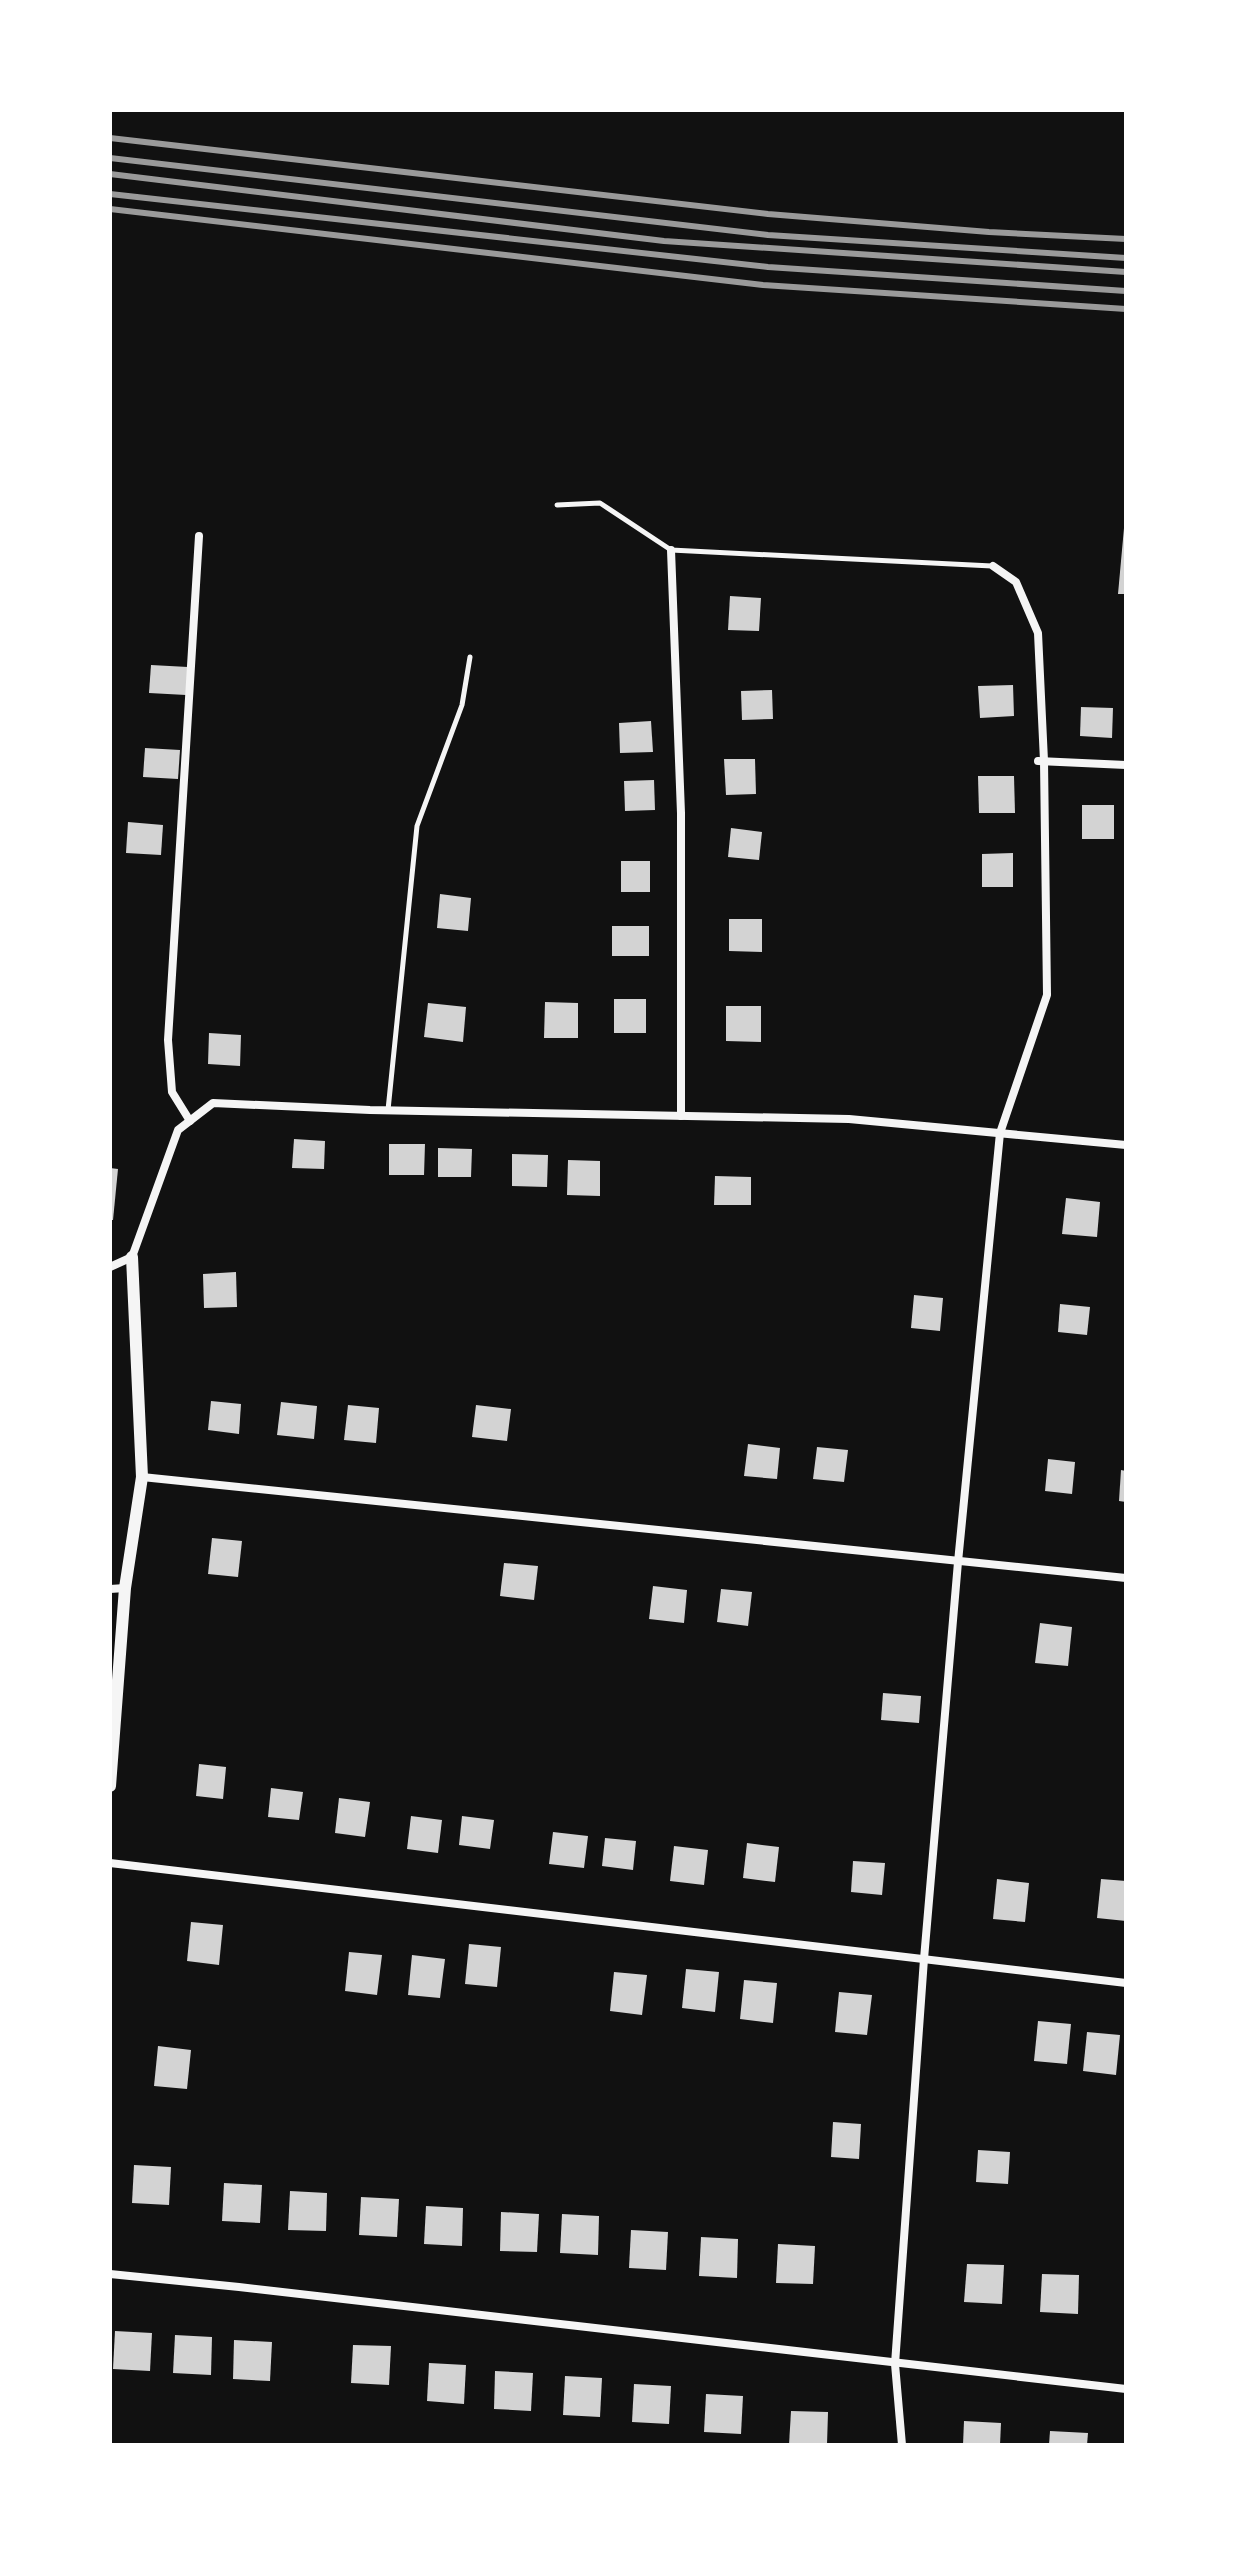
<svg xmlns="http://www.w3.org/2000/svg" width="1236" height="2555" font-family="Raleway,sans-serif">
  <style>
    .building { fill: #d3d3d3 }
    .lines { fill: none; stroke-linecap: round; stroke-linejoin: round }
    .service { stroke: #f5f5f5; stroke-width: 5 }
    .minor { stroke: #f5f5f5; stroke-width: 8 }
    .tertiary { stroke: #f5f5f5; stroke-width: 12 }
    .rail { stroke: #9a9a9a; stroke-width: 6 }
  </style>
  <rect width="100%" height="100%" fill="#111"/>
  <!-- building -->
  <g class="building">
    <polygon points="1124,528 1126,528 1126,594 1118,594"/>
    <polygon points="730,596 761,598 759,631 728,630"/>
    <polygon points="151,665 188,667 186,695 149,693"/>
    <polygon points="1013,685 1014,716 980,718 978,686"/>
    <polygon points="772,690 773,719 742,720 741,691"/>
    <polygon points="1081,707 1113,708 1112,738 1080,736"/>
    <polygon points="651,721 653,752 620,753 619,723"/>
    <polygon points="145,748 180,750 178,779 143,777"/>
    <polygon points="724,759 755,759 756,794 726,795"/>
    <polygon points="978,776 1014,776 1015,813 979,813"/>
    <polygon points="654,780 655,810 625,811 624,781"/>
    <rect x="1082" y="805" width="32" height="34"/>
    <polygon points="128,822 163,825 161,855 126,853"/>
    <polygon points="731,828 762,832 759,860 728,857"/>
    <polygon points="1013,853 1013,887 982,887 982,854"/>
    <rect x="621" y="861" width="29" height="31"/>
    <polygon points="440,894 471,898 468,931 437,928"/>
    <polygon points="729,919 762,919 762,952 729,951"/>
    <rect x="612" y="926" width="37" height="30"/>
    <rect x="614" y="999" width="32" height="34"/>
    <polygon points="545,1002 578,1003 578,1038 544,1038"/>
    <polygon points="428,1003 466,1007 463,1042 424,1037"/>
    <polygon points="726,1006 761,1006 761,1042 726,1041"/>
    <polygon points="209,1033 241,1035 240,1066 208,1064"/>
    <polygon points="294,1139 325,1141 324,1169 292,1168"/>
    <polygon points="389,1144 425,1144 424,1175 389,1175"/>
    <polygon points="438,1148 472,1149 471,1177 438,1177"/>
    <polygon points="512,1154 548,1155 547,1187 512,1186"/>
    <polygon points="568,1160 600,1161 600,1196 567,1195"/>
    <polygon points="110,1168 118,1169 113,1220 110,1220"/>
    <polygon points="715,1176 751,1177 751,1205 714,1205"/>
    <polygon points="1066,1198 1100,1202 1097,1237 1062,1234"/>
    <polygon points="236,1272 237,1307 204,1308 203,1274"/>
    <polygon points="914,1295 943,1298 940,1331 911,1328"/>
    <polygon points="1060,1304 1090,1307 1087,1335 1058,1332"/>
    <polygon points="211,1401 241,1404 239,1434 208,1430"/>
    <polygon points="281,1402 317,1406 314,1439 277,1435"/>
    <polygon points="348,1405 379,1408 376,1443 344,1440"/>
    <polygon points="476,1405 511,1409 507,1441 472,1437"/>
    <polygon points="748,1444 780,1448 777,1479 744,1476"/>
    <polygon points="817,1447 848,1450 844,1482 813,1479"/>
    <polygon points="1048,1459 1075,1462 1072,1494 1045,1491"/>
    <polygon points="1121,1470 1126,1471 1126,1502 1119,1501"/>
    <polygon points="212,1538 242,1541 238,1577 208,1574"/>
    <polygon points="504,1563 538,1566 534,1600 500,1596"/>
    <polygon points="653,1586 687,1590 684,1623 649,1619"/>
    <polygon points="721,1589 752,1592 748,1626 717,1622"/>
    <polygon points="1040,1623 1072,1627 1068,1666 1035,1663"/>
    <polygon points="883,1693 921,1696 919,1723 881,1720"/>
    <polygon points="199,1764 226,1767 223,1799 196,1796"/>
    <polygon points="271,1788 303,1792 299,1820 268,1817"/>
    <polygon points="339,1798 370,1802 365,1837 335,1833"/>
    <polygon points="411,1816 442,1820 438,1853 407,1849"/>
    <polygon points="462,1816 494,1820 490,1849 459,1845"/>
    <polygon points="553,1832 588,1836 584,1868 549,1864"/>
    <polygon points="605,1838 636,1841 633,1870 602,1866"/>
    <polygon points="747,1843 779,1847 775,1882 743,1878"/>
    <polygon points="674,1846 708,1850 704,1885 670,1881"/>
    <polygon points="853,1861 885,1863 882,1895 851,1892"/>
    <polygon points="997,1879 1029,1883 1025,1922 993,1919"/>
    <polygon points="1101,1879 1126,1881 1126,1921 1097,1918"/>
    <polygon points="191,1922 223,1925 219,1965 187,1961"/>
    <polygon points="469,1944 501,1947 497,1987 465,1984"/>
    <polygon points="349,1952 382,1955 377,1995 345,1991"/>
    <polygon points="412,1955 445,1959 440,1998 408,1995"/>
    <polygon points="686,1969 719,1972 715,2012 682,2008"/>
    <polygon points="614,1972 647,1975 642,2015 610,2011"/>
    <polygon points="744,1980 777,1983 773,2023 740,2019"/>
    <polygon points="839,1992 872,1995 867,2035 835,2032"/>
    <polygon points="1038,2021 1071,2024 1067,2064 1034,2061"/>
    <polygon points="1087,2032 1120,2035 1116,2075 1083,2071"/>
    <polygon points="158,2046 191,2050 187,2089 154,2086"/>
    <polygon points="833,2122 861,2124 859,2159 831,2157"/>
    <polygon points="978,2150 1010,2152 1008,2184 976,2182"/>
    <polygon points="134,2165 171,2167 169,2205 132,2203"/>
    <polygon points="224,2183 262,2185 260,2223 222,2221"/>
    <polygon points="290,2191 327,2193 326,2231 288,2230"/>
    <polygon points="361,2197 399,2199 397,2237 359,2235"/>
    <polygon points="426,2206 463,2208 462,2246 424,2244"/>
    <polygon points="501,2212 539,2214 537,2252 500,2251"/>
    <polygon points="562,2214 599,2216 598,2255 560,2253"/>
    <polygon points="631,2230 668,2232 666,2270 629,2268"/>
    <polygon points="701,2237 738,2239 737,2278 699,2276"/>
    <polygon points="778,2244 815,2246 813,2284 776,2283"/>
    <polygon points="967,2264 1004,2265 1002,2304 964,2302"/>
    <polygon points="1042,2274 1079,2275 1078,2314 1040,2312"/>
    <polygon points="115,2331 152,2333 150,2371 113,2369"/>
    <polygon points="175,2335 212,2337 211,2375 173,2373"/>
    <polygon points="234,2340 272,2342 270,2381 233,2379"/>
    <polygon points="353,2345 391,2346 389,2385 351,2383"/>
    <polygon points="429,2363 466,2365 464,2404 427,2401"/>
    <polygon points="495,2371 533,2373 531,2411 494,2409"/>
    <polygon points="565,2376 602,2378 600,2417 563,2415"/>
    <polygon points="634,2384 671,2386 669,2424 632,2422"/>
    <polygon points="706,2394 743,2396 741,2434 704,2432"/>
    <polygon points="791,2411 828,2412 827,2445 789,2445"/>
    <polygon points="964,2421 1001,2423 1000,2445 963,2445"/>
    <polygon points="1050,2431 1088,2433 1087,2445 1049,2445"/>
  </g>
  <g class="lines">
    <!-- service -->
    <g class="service">
      <polyline points="557,505 600,503 671,550 992,566"/>
      <polyline points="388,1110 417,826 462,705 470,657"/>
    </g>
    <!-- minor -->
    <g class="minor">
      <polyline points="671,550 681,813 681,1116"/>
      <polyline points="1038,761 1126,765"/>
      <polyline points="190,1121 172,1092 168,1040 199,536"/>
      <polyline points="110,1267 132,1257 178,1130 213,1103 370,1110 849,1119 1126,1145"/>
      <polyline points="142,1477 1126,1578"/>
      <polyline points="110,1589 125,1588"/>
      <polyline points="110,1863 1126,1983"/>
      <polyline points="110,2274 239,2287 1126,2389"/>
      <polyline points="902,2445 895,2364 924,1959 958,1562 1000,1133 1047,995 1044,761 1038,633 1016,582 993,566"/>
    </g>
    <!-- tertiary -->
    <polyline class="tertiary" points="110,1786 125,1588 142,1477 132,1257"/>
    <!-- rail -->
    <g class="rail">
      <polyline points="110,138 768,214 989,232 1126,239"/>
      <polyline points="110,158 768,235 1126,258"/>
      <polyline points="110,174 664,241 1126,272"/>
      <polyline points="110,194 768,267 1126,291"/>
      <polyline points="110,209 763,285 1126,309"/>
    </g>
  </g>
  <!-- border -->
  <rect width="1236" height="2555" fill="none" stroke="#ffffff" stroke-width="224"/>
</svg>
